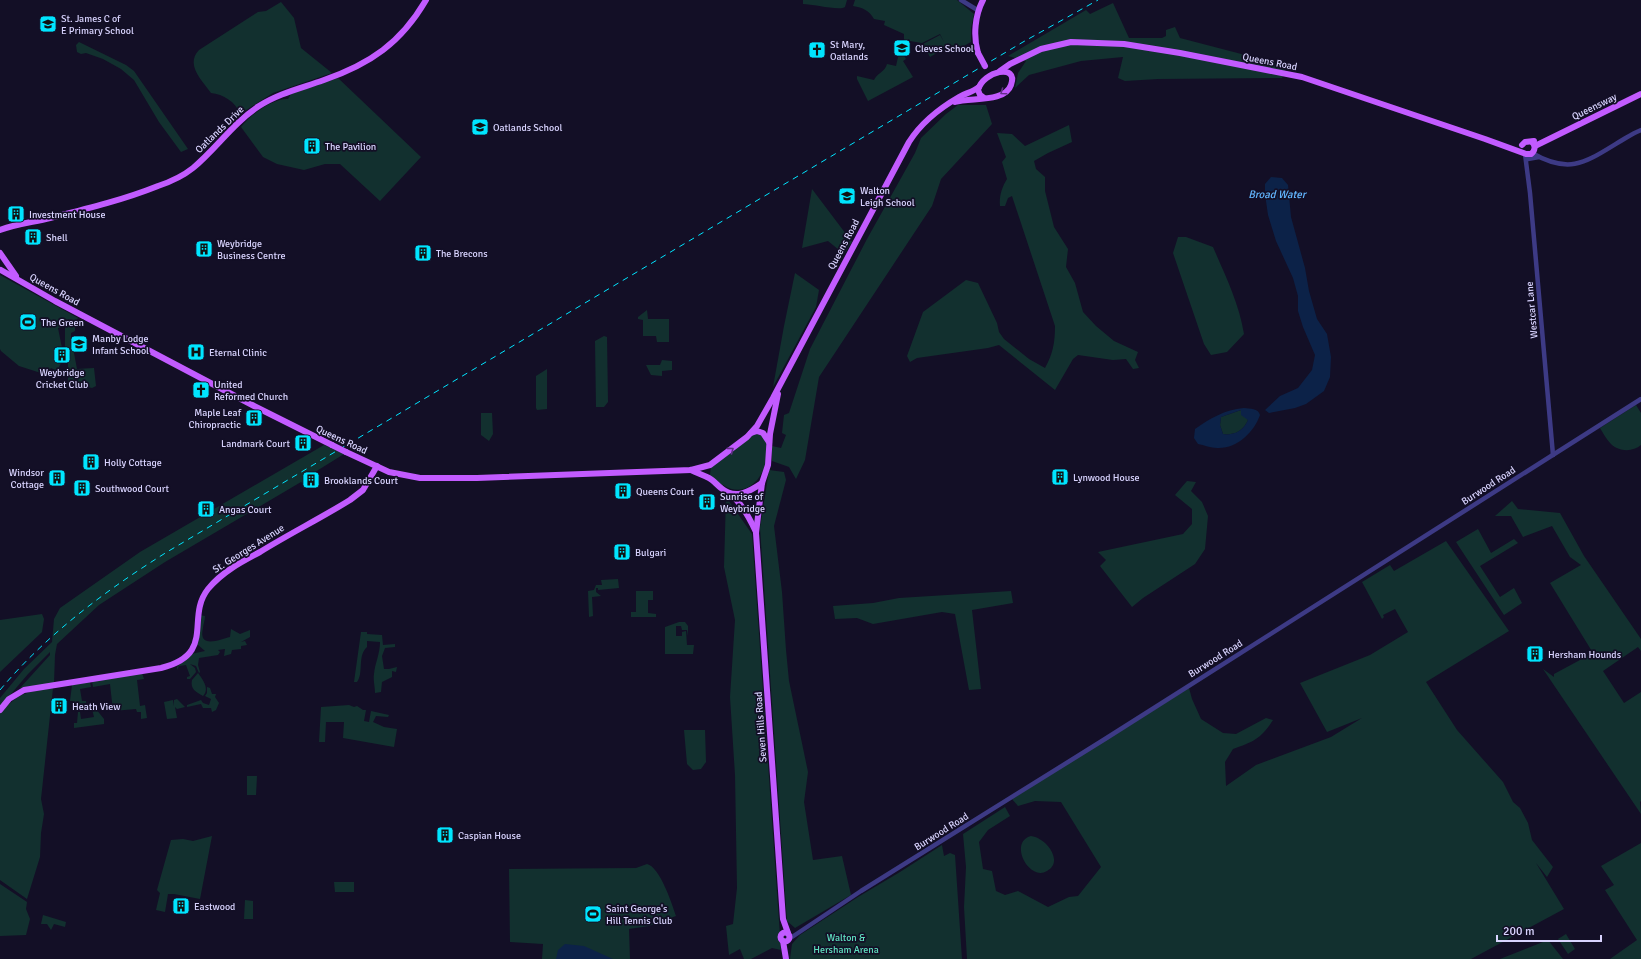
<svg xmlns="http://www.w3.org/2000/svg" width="1641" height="959" font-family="Signika,sans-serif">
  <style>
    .green { fill: #12302f }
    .water { fill: #0c2248; fill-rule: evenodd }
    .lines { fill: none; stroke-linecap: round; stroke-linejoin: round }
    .minor { stroke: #3d3a85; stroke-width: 4.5 }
    .major { stroke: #c25bff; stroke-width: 6 }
    .rail { stroke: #00e5ff; stroke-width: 1; stroke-dasharray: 6 5; stroke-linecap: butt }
    .major-bridge { stroke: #c25bff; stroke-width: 6 }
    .oneway { stroke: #623188 }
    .labels { text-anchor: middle; stroke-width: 3.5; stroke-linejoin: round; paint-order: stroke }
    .poi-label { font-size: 10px; fill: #d9d4ff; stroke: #130f26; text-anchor: start }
    .street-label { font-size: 10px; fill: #d9d4ff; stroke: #130f26 }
    .park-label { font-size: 10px; fill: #5fe0c0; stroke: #130f26 }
    .water-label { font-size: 11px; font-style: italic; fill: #62b6ff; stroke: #130f26 }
  </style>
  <rect width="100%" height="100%" fill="#130f26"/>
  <!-- green -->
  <g class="green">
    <path d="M803,0H847L845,7C840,11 812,4 803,4Z"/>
    <path d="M855,0H957L974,14L971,28V42L951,53L947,47L930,57L923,44L940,35L944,42L940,34L922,43L910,41L909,39L905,41L904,39V34L884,25L885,21L874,19C869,10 863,8 853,6Z"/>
    <path d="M281,2L294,18L301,48L332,73L273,93L240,114C236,102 223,94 211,93C202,80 185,65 199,50L258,12L266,11Z"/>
    <polygon points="1113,3 1129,38 1162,38 1166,36 1166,30 1175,27 1180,38 1287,66 1282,78 1158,79 1125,81 1118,78 1123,57 1081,61 1029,75 1015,88 1018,73 1026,61 1008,56 1086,10 1090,14"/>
    <polygon points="79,42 126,65 134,71 188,149 181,152 159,122 134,80 121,69 103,59 86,53 81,54 77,52 76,45"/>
    <path d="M902,52L906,59L903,61L913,77L868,101L857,79V76L874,80C877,73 885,72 887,64L896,66L899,53Z"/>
    <path d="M338,78L421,157L380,201L340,164H325L304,170L277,164L263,157L241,127C250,115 273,98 288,99L291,94Z"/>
    <polygon points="958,105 986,105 992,124 941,179 932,206 819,377 805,460 796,479 789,467 772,461 772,446 781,448 786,435 782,433 784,415 789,413 810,349 867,239 915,153 921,138 946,114"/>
    <path d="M1069,125L1072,142L1048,153L1034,161L1036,169L1045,177V191L1054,227L1068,249L1066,267L1075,283L1083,312L1096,326L1114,341L1138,352L1135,360L1139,368L1133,369L1126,359L1113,360L1078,355L1073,359L1055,390L999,345L988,348L917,358L910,362L907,356L923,312L966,280L978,283L997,323L999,332L1004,339L1029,359L1045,368C1053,354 1055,342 1055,326L1012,196L1008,198L1005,206H1000C999,196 1002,187 1007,179L1002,162L1006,157L997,133L1012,134L1025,146Z"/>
    <polygon points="812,189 852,242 844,254 828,241 802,248"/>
    <path d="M1178,237H1186L1213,247C1225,275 1239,303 1244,334L1227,352L1211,355L1204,344L1173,253Z"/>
    <polygon points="795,273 819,290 816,307 773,387 784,326"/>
    <polygon points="0,275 78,318 75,322 75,331 71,333 71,337 77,369 94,368 96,386 92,388 68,382 68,354 65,351 65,326 58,328 62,348 56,357 61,363 57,371 51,368 47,373 44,374 19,366 1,351 0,349"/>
    <polygon points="647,310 648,319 669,319 669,342 657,342 656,336 643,336 643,320 638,319 638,317"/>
    <polygon points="604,336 607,337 608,402 604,407 596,407 595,341"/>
    <polygon points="662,360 672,361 672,370 662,371 662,376 651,375 646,365 660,365"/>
    <polygon points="547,369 547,409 537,410 536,408 536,376"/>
    <path d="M1636,405L1641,413V445C1633,452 1619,452 1611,444C1607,440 1603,433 1600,428Z"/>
    <path d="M1241,410L1248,420C1244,430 1234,436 1223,434L1220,425L1221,417Z"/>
    <polygon points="481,413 492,413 493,434 489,441 481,435"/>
    <path d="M758,434L764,436C776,457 755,505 723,485C718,482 713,480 710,475L711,466L735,450L753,435Z"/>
    <polygon points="324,445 344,454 307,477 311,484 305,485 301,482 165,562 99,605 57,644 55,655 54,683 20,688 50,655 50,652 28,674 0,707 0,698 24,669 52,642 54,619 60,608 140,552"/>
    <polygon points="769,470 784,472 786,480 774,526 782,592 786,650 789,681 808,772 804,802 813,860 842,856 851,895 795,928 787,921 760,528"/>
    <polygon points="1187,481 1196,482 1191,491 1202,502 1208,516 1205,549 1195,564 1143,598 1132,607 1100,566 1106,560 1098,552 1183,534 1192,524 1192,509 1175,495"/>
    <polygon points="726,497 752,534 781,950 772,948 751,959 744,959 740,949 729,955 726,926 733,924 737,888 735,775 730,697 735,620 724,567"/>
    <polygon points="1512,501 1518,509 1560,513 1584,556 1641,639 1641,651 1638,647 1603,671 1624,703 1641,692 1641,801 1640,802 1641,814 1543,669 1554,677 1554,674 1593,653 1550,583 1581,565 1570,557 1552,526 1523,537 1511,516 1495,516"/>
    <polygon points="1478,529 1491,553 1514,539 1518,543 1480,566 1500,597 1514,588 1522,603 1504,615 1456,542"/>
    <path d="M1446,541L1509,631L1426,682L1457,730L1503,782L1513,802L1520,808L1528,823L1532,840L1553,867L1547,877L1536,863L1564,909L1471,959H967L964,907L966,867L963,834L1005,807L1010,816L988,830L979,842L983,869L992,871L996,891L1005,895L1018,891L1048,907L1069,897L1078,896L1101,867L1061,802L1035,801L1018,806L1012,799L1189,688L1192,699L1201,719L1223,733L1236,734L1266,718L1273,720C1261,739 1253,742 1233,749L1225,762L1226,786L1256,765L1331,737L1362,718L1327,732L1300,683L1370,655L1408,632L1395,609L1383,615L1384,617L1382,619L1362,582L1390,565L1394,571Z"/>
    <polygon points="618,579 619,588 598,590 598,588 596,588 596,592 601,596 592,597 593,616 589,617 588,591 594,590 596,585 602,585 601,580"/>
    <polygon points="636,591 653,591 653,600 648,600 648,613 656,614 656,617 631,617 631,612 636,612"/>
    <polygon points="1011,591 1013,603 972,610 981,689 969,690 955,614 942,612 873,624 857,618 835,619 833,606 873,603 899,598"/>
    <polygon points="42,614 44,619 42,632 0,672 0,620"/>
    <path d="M199,615L205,616C205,620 203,625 203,628C198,649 219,640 230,637L231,629L240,634L250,630V637L241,642L245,641L247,645L241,646V649L232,650L231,654L224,656L225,649L218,650L220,652L218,655L199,658L198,665L200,672L199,673L196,666L190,664L195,668L196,672L190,679H187V677L190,676L186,665L179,666L177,670V667L191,654L205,651L197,644Z"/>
    <polygon points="679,622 685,622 688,626 688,636 687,630 682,630 681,626 676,626 676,636 682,636 682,632 686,631 687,645 694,645 693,654 665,654 665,627"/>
    <path d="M361,632H367V634L382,635L383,645L395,644V647L385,648L382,656L384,669H389L397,667L396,672L392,671V677L382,682L381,692L375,693C375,686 373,680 374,674C375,663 380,654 380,642L367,641V647C357,656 364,673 357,682H354Z"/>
    <polygon points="142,673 144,679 137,680 140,706 145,705 147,718 141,719 141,712 137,712 136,709 113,711 110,684 93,687 92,681"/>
    <path d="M198,673C203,680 210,689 203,696C196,692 190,689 192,680Z"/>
    <polygon points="90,682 91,687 80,689 82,701 86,701 86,703 73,705 73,701 70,701 72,685"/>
    <polygon points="207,687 210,688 212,694 216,694 215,697 219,703 216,710 212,712 211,708 203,708 201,704 187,707 187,705 201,700 203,703 209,705 211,699 205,696 207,693"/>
    <path d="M53,688L41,799L44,814L41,833L40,857L27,899L0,880V714C19,692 26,692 53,688Z"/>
    <polygon points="177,699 185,707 177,709 175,707 177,718 167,719 164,702 173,700 174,706 174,700"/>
    <polygon points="349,705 354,707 357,706 363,710 366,710 364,721 369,722 371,711 389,715 388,717 376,716 373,722 384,727 397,729 394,747 343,738 344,722 326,722 325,742 319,742 321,707"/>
    <polygon points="92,709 96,709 104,719 104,724 74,728 74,723 77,723 78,712 80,712 81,719 94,717"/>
    <polygon points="684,730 705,730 706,762 701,769 693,770 687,764"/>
    <polygon points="247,776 257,776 256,795 247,795"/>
    <polygon points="212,836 200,899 174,894 168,894 165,912 156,910 160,893 157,890 171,840 183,839 193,841"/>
    <path d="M1031,836C1047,838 1064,862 1047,871C1029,882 1008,842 1031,836Z"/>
    <polygon points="1641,843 1641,959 1610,959 1637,940 1605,890 1614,885 1601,866"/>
    <polygon points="942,845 944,856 950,853 955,855 962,959 790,959 792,944 800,935 858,897 900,872"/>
    <path d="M647,864C660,867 672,904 676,916L649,926L629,929L630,959H542L543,944L510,942L509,869L636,868Z"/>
    <polygon points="334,882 354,882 354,892 335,892"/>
    <polygon points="0,884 27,902 26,909 30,919 26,935 0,936"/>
    <polygon points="245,900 253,901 253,919 244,919"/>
    <polygon points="43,915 66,922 65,927 54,924 51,930 47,924 41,924"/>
    <polygon points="1566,934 1575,949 1568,954 1558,939"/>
    <polygon points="1548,940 1563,959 1500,959"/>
  </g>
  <!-- water -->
  <g class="water">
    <polygon points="1271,177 1282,178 1288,185 1291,217 1305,268 1309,291 1317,319 1327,334 1331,357 1330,377 1324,391 1306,404 1295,408 1269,413 1265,410 1280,396 1298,388 1312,370 1315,355 1303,327 1298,311 1298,296 1293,278 1276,241 1268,215 1265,194 1265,184"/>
    <path d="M1244,408C1250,409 1258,408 1260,415C1254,432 1237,449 1217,448C1211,448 1204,445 1198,444L1194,438L1195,429C1211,418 1224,410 1244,408ZM1241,410V415L1248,420C1244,430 1234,436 1223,434L1220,425L1221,417Z"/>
    <polygon points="565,944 584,946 613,959 556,959 558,950"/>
  </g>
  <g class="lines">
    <!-- minor -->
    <g class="minor">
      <polyline points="961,0 979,11"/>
      <path d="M1532,153C1570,175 1586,162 1619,142C1626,138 1633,133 1641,130"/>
      <polyline points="1525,154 1530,193 1553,455"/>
      <polyline points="1528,159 1539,157"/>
      <polyline points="789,939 861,891 1105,739 1641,399"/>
    </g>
    <!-- major -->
    <g class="major">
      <path d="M978,53C973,36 975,15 983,0"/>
      <path d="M1000,71L1010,64L1041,49L1071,42L1124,44L1180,53L1302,77L1485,139L1526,154H1531C1535,151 1536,146 1532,142"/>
      <path d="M955,102C970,97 1005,103 1011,85C1019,63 983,71 978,90L980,95L984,98"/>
      <polyline points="1522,145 1525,142 1534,141"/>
      <polyline points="1535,146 1641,94"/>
      <path d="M0,230C15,224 34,222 50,218C86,209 123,200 158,186C170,182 183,176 193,168C216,149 233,123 259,106C279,93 302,88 324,80C370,64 401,43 426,0"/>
      <polyline points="0,253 16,276"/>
      <polyline points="1,270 55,301 256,407 332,445"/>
      <polyline points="778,394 770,434 768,465 762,483 756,533 783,919 788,933"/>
      <polyline points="751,433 757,431 763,433 769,442"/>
      <path d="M346,452L389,472L420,478H477L691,470L710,465L747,437L757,426L773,398L909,142C921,123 940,108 959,97C966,93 973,92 979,87"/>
      <path d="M691,470C697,473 703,475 709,478C713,480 717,485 721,488C735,500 749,492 762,483"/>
      <path d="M730,494C741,502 750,519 756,532"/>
      <path d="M0,710L9,699L24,690L161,668C217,654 185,618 208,589C222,572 241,562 260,552C289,534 321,518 350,500L363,490L377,466"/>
      <circle cx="785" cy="937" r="4.5"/>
      <polyline points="783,941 786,959"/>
    </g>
    <!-- rail -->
    <path class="rail" d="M0,690C46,635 106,590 167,552L1023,42L1098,0"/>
    <!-- major-bridge -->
    <g class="major-bridge">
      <polyline points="978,53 985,66"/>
      <polyline points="332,445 346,452"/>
    </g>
  </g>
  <!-- one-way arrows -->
  <defs><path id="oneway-chevron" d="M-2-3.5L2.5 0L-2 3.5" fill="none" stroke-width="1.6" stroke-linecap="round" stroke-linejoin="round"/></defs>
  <g class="oneway">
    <use href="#oneway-chevron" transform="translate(1003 92) rotate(145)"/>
    <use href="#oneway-chevron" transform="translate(731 450) rotate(-37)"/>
  </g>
  <!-- icons -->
  <defs>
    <g id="school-square" transform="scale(0.9)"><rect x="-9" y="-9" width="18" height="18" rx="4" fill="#00e5ff" stroke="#130f26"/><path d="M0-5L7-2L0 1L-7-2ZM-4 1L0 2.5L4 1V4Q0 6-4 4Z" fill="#111"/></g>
    <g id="church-square" transform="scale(0.9)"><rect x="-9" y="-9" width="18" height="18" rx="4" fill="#00e5ff" stroke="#130f26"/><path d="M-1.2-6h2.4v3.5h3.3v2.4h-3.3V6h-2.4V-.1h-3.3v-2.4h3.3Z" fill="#111"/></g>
    <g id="building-square" transform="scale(0.9)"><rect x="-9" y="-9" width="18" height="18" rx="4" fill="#00e5ff" stroke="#130f26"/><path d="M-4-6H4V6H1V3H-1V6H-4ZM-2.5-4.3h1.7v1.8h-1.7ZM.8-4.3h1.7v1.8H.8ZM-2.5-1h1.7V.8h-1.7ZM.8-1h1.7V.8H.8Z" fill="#111"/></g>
    <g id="stadium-square" transform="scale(0.9)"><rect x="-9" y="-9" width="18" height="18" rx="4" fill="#00e5ff" stroke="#130f26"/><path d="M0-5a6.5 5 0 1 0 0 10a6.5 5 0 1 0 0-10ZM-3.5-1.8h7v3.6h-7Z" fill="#111"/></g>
    <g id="hospital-square" transform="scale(0.9)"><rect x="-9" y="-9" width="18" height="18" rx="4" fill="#00e5ff" stroke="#130f26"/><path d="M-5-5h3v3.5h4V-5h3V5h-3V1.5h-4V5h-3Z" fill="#111"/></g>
  </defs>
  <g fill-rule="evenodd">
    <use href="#school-square" x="48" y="24"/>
    <use href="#school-square" x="902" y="48"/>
    <use href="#church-square" x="817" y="50"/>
    <use href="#school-square" x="480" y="127"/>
    <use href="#building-square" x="312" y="146"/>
    <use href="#school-square" x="847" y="196"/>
    <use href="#building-square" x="16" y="214"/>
    <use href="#building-square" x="33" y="237"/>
    <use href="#building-square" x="204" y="249"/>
    <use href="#building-square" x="423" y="253"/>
    <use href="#stadium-square" x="28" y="322"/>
    <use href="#school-square" x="79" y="344"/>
    <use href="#hospital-square" x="196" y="352"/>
    <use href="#building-square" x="62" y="355"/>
    <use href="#church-square" x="201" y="390"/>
    <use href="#building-square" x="254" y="418"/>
    <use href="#building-square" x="303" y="443"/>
    <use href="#building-square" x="91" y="462"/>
    <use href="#building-square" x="1060" y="477"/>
    <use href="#building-square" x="57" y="478"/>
    <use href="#building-square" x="311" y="480"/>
    <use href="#building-square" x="82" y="488"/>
    <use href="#building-square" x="623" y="491"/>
    <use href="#building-square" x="707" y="502"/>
    <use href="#building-square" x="206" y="509"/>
    <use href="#building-square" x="622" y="552"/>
    <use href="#building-square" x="1535" y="654"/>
    <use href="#building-square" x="59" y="706"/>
    <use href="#building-square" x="445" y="835"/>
    <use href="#building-square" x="181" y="906"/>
    <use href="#stadium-square" x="593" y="914"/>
  </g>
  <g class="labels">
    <!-- poi labels -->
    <g class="poi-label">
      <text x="61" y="22">St. James C of<tspan x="61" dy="12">E Primary School</tspan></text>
      <text x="830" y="48">St Mary,<tspan x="830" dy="12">Oatlands</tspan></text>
      <text x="915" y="52">Cleves School</text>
      <text x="493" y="131">Oatlands School</text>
      <text x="325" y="150">The Pavilion</text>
      <text x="860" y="194">Walton<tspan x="860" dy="12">Leigh School</tspan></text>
      <text x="29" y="218">Investment House</text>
      <text x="46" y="241">Shell</text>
      <text x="217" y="247">Weybridge<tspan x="217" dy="12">Business Centre</tspan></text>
      <text x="436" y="257">The Brecons</text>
      <text x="41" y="326">The Green</text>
      <text x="92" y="342">Manby Lodge<tspan x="92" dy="12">Infant School</tspan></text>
      <text x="209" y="356">Eternal Clinic</text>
      <text x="62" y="376" text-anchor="middle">Weybridge<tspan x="62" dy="12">Cricket Club</tspan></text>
      <text x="214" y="388">United<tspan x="214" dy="12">Reformed Church</tspan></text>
      <text x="241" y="416" text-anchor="end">Maple Leaf<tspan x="241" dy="12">Chiropractic</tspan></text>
      <text x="290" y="447" text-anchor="end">Landmark Court</text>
      <text x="104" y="466">Holly Cottage</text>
      <text x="44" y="476" text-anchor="end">Windsor<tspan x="44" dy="12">Cottage</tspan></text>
      <text x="1073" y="481">Lynwood House</text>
      <text x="324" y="484">Brooklands Court</text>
      <text x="95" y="492">Southwood Court</text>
      <text x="636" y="495">Queens Court</text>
      <text x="720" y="500">Sunrise of<tspan x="720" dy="12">Weybridge</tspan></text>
      <text x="219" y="513">Angas Court</text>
      <text x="635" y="556">Bulgari</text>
      <text x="1548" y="658">Hersham Hounds</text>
      <text x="72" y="710">Heath View</text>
      <text x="458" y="839">Caspian House</text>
      <text x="194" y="910">Eastwood</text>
      <text x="606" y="912">Saint George's<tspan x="606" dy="12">Hill Tennis Club</tspan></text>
    </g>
    <!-- street labels -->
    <g class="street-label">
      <text transform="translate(1270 61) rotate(11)" y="4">Queens Road</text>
      <text transform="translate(1594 106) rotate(-26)" y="4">Queensway</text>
      <text transform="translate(219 129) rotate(-44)" y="4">Oatlands Drive</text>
      <text transform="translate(843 244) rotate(-62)" y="4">Queens Road</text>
      <text transform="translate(55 289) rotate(29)" y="4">Queens Road</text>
      <text transform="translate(1531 310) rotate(-95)" y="4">Westcar Lane</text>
      <text transform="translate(342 439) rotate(25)" y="4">Queens Road</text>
      <text transform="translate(1488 485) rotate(-33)" y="4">Burwood Road</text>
      <text transform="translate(248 548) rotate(-32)" y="4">St. Georges Avenue</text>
      <text transform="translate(1215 658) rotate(-32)" y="4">Burwood Road</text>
      <text transform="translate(760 727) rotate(-94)" y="4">Seven Hills Road</text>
      <text transform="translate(941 831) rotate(-32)" y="4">Burwood Road</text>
    </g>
    <!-- park labels -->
    <g class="park-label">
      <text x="846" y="941">Walton &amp;<tspan x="846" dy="12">Hersham Arena</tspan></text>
    </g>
    <!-- water labels -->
    <g class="water-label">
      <text x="1277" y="198">Broad Water</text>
    </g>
  </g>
  <!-- scale -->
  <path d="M1497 935v6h104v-6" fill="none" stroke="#d9d4ff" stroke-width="2"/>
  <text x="1503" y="935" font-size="12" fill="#d9d4ff" stroke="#130f26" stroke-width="3" paint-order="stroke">200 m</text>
</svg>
